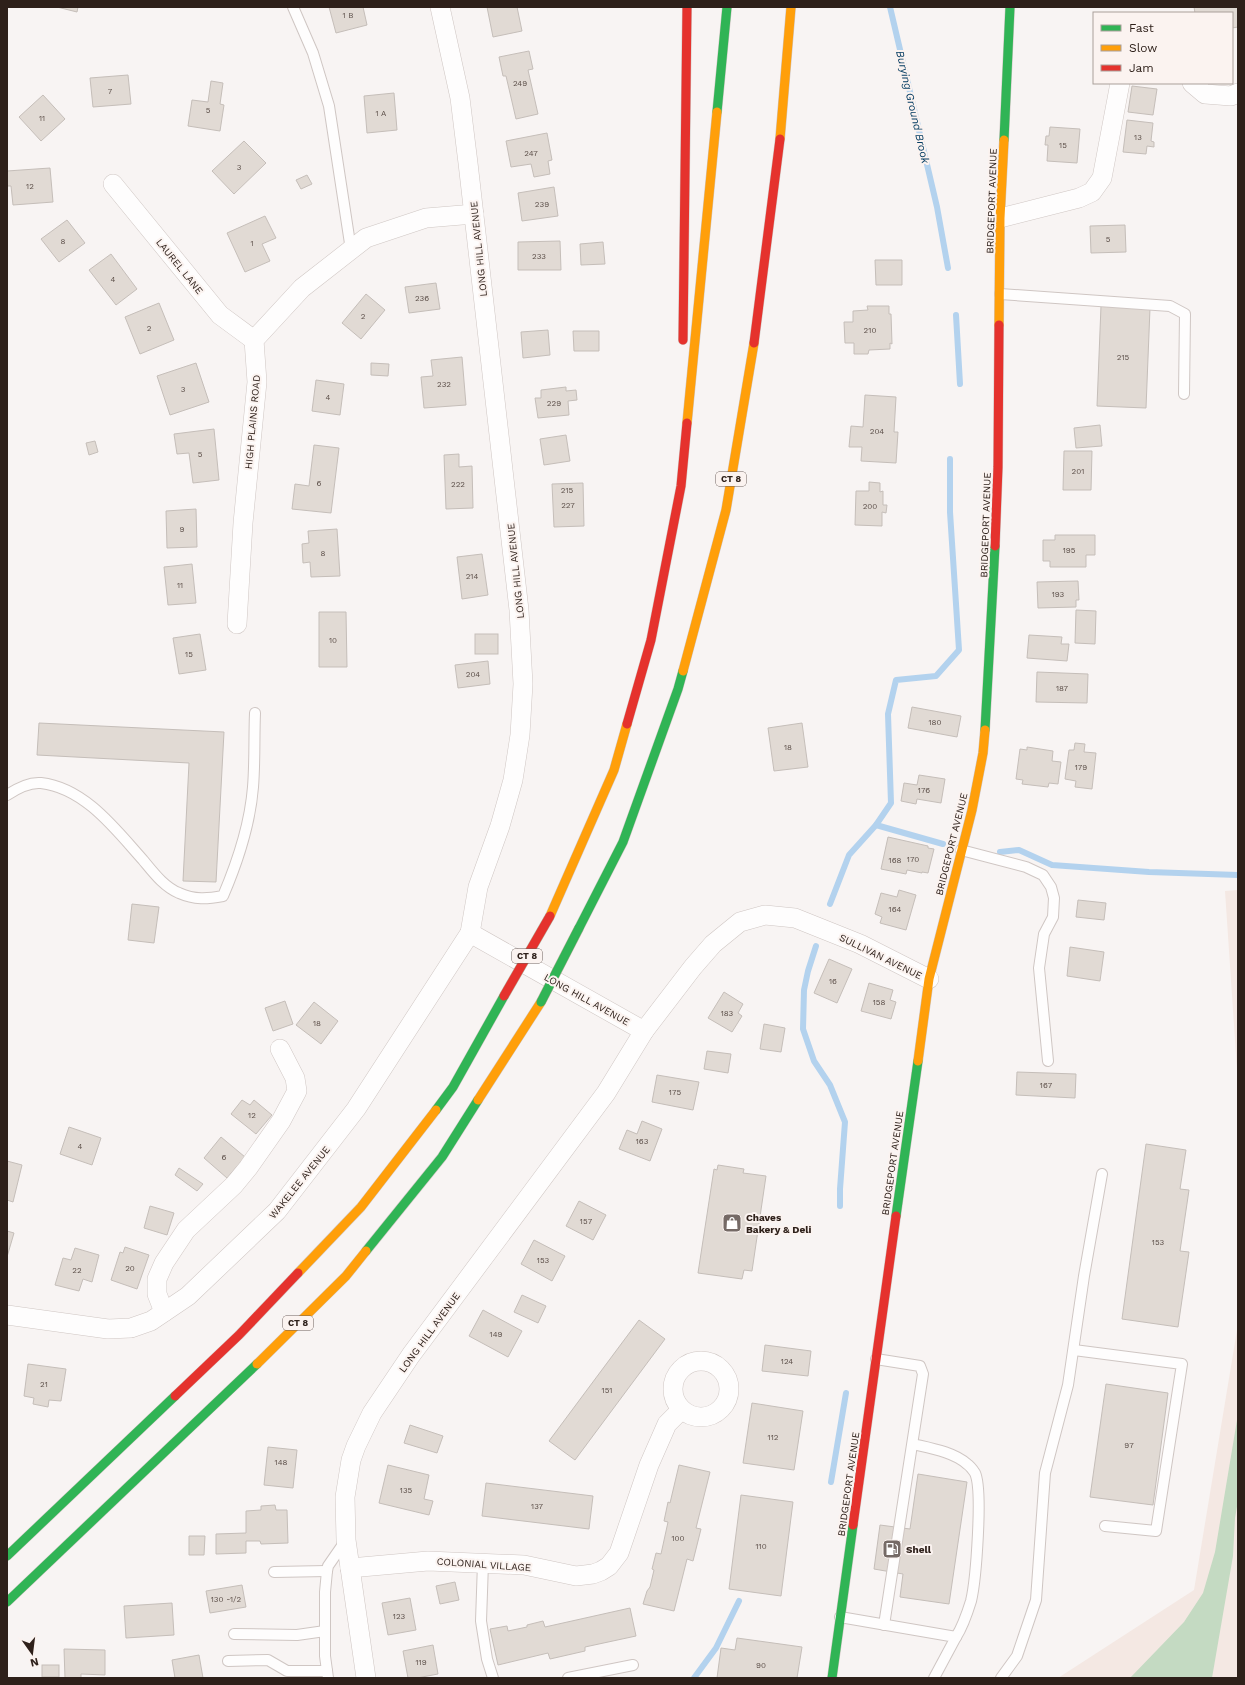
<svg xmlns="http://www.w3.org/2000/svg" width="1245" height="1685" font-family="'Work Sans',sans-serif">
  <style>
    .built { fill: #f4e8e3 }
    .forest { fill: #c4dac2 }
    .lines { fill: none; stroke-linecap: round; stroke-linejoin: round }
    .stream { stroke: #b3d2ee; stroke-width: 6 }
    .building { fill: #e1dad4; stroke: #c5beb9 }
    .lane-casing { stroke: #cfc6c3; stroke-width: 12 }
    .street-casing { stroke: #cfc6c3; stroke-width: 20 }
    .fast-casing { stroke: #cfc6c3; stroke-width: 10 }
    .slow-casing { stroke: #cfc6c3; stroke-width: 10 }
    .jam-casing { stroke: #cfc6c3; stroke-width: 10 }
    .lane { stroke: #fefdfd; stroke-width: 10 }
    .street { stroke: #fefdfd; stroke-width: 19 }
    .fast { stroke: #30b455; stroke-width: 9 }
    .slow { stroke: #ff9f0a; stroke-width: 9 }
    .jam { stroke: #e5322d; stroke-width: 9 }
    .fast-bridge-casing { stroke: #b2ad9a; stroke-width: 10; stroke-linecap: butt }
    .jam-bridge-casing { stroke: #b2ad9a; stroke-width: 10; stroke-linecap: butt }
    .fast-bridge { stroke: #30b455; stroke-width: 9 }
    .jam-bridge { stroke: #e5322d; stroke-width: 9 }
    .labels { text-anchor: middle; stroke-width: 4; stroke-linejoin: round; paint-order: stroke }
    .number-label { font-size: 8px; fill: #5b4e48 }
    .shield { fill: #fbf3f0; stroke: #6c5f5a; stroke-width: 1 }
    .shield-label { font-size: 9px; font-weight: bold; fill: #2e201a }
    .street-label { font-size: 10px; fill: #2e201a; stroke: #fbf3f0 }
    .poi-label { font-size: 10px; font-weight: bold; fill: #2e201a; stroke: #fbf3f0; text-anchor: start }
    .water-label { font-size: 11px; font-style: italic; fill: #043c62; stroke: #fbf3f0 }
  </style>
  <rect width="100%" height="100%" fill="#f8f4f3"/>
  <!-- built -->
  <g class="built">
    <polygon points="1238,890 1238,1085 1225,891"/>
    <polygon points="1238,1324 1238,1678 1058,1678 1194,1590"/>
  </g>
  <!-- forest -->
  <polygon class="forest" points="1238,1414 1238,1501 1235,1518 1233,1556 1212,1678 1130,1678 1184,1622 1203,1593 1215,1552"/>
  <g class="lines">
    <!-- stream -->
    <g class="stream">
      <polyline points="890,7 937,207 948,268"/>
      <polyline points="956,315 960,384"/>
      <polyline points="876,825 943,844"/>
      <polyline points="1000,852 1019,850 1052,865 1149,872 1238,875"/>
      <polyline points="830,904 849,855 876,825 891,803 888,714 896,680 936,676 959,650 950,512 950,459"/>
      <polyline points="816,946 808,971 804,990 803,1029 814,1061 830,1085 845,1122 840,1189 840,1206"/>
      <polyline points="831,1482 846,1393"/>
      <polyline points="694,1678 716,1648 739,1601"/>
    </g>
  </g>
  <!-- building -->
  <g class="building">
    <polygon points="57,7 78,7 77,12"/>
    <polygon points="329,7 363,7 367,25 336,33"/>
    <polygon points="487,7 517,7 522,31 493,37"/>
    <polygon points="1194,7 1238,7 1238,27 1232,28 1232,13 1195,13"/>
    <polygon points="529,51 533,69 528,70 538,114 516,119 506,76 503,76 499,57"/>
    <polygon points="128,75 131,104 93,107 90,78"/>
    <polygon points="211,81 223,83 220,104 224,105 220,131 188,126 192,100 208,102"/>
    <polygon points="1132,86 1157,89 1153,115 1128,112"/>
    <polygon points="394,93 397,130 367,133 364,96"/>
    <polygon points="43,95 65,119 41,141 19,117"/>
    <polygon points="1127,120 1153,123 1151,141 1154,142 1154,147 1147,146 1146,154 1123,152"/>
    <polygon points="1050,127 1080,129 1077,163 1047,161 1048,145 1045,145 1046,136 1049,136"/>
    <polygon points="547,133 552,160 548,161 550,174 534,177 531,164 511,167 506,141"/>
    <polygon points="244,141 266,163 234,194 212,171"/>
    <polygon points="50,168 53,202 13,205 11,186 7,186 7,171"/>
    <polygon points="307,175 312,184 301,189 296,180"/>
    <polygon points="554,187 558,216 522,221 518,193"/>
    <polygon points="265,216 276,238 262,244 270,261 245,272 227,233"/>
    <polygon points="67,220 85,243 59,262 41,239"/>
    <polygon points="1125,225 1126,252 1091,253 1090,226"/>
    <polygon points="560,241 561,270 518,270 518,242"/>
    <polygon points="603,242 605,264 581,265 580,244"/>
    <polygon points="111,254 137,289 116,305 89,270"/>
    <polygon points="875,260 902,260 902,285 876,285"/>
    <polygon points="436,283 440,309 409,313 405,287"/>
    <polygon points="366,294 385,310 361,339 342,323"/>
    <polygon points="159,303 174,340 140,354 125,317"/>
    <polygon points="867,306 889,306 889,314 891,314 892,344 890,343 890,349 869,350 868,354 854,354 854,343 845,343 844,322 853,322 853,311 868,310"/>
    <polygon points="1101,306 1150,308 1146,408 1097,406"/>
    <polygon points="548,330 550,355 523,358 521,332"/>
    <polygon points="573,331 599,331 599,351 574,351"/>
    <polygon points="462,357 466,405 424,408 421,377 433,376 431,360"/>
    <polygon points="196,363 209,402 170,415 157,376"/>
    <polygon points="371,363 389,364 388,376 371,375"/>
    <polygon points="316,380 344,384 340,415 312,411"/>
    <polygon points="566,387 566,391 576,390 577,400 568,401 569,415 538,418 535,398 541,398 541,390"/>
    <polygon points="865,395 896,397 894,432 898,432 896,463 861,461 862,447 849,447 851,426 863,427"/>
    <polygon points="1100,425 1102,446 1076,448 1074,428"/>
    <polygon points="214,429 219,480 193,483 189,453 177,454 174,434"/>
    <polygon points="566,435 570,461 544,465 540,439"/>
    <polygon points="95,441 98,452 89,455 86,443"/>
    <polygon points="314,445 339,448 331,513 292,509 295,484 309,486"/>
    <polygon points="1064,451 1092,451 1091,490 1063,490"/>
    <polygon points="459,454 459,467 472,466 473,508 446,509 444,455"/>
    <polygon points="869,482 880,483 880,492 883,491 883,505 887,505 886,513 882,512 882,526 855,525 856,491 869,491"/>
    <polygon points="583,483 584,526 554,527 552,484"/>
    <polygon points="196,509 197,547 167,548 166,511"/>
    <polygon points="337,529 340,576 311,577 310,562 303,563 302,544 309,543 308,531"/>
    <polygon points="1055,535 1095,535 1095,555 1086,555 1086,567 1050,567 1050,561 1043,561 1043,540 1055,540"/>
    <polygon points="482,554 488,595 462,599 457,557"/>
    <polygon points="192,564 196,603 168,605 164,567"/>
    <polygon points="1078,581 1079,600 1076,600 1076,607 1038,608 1037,582"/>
    <polygon points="1076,610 1096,611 1095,644 1075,643"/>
    <polygon points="319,612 346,612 347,667 319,667"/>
    <polygon points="200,634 206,670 179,674 173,638"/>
    <rect x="475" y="634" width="23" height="20"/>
    <polygon points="1029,635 1062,637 1061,644 1069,644 1067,661 1027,658"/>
    <polygon points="488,661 490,684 458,688 455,665"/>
    <polygon points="1037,672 1088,674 1087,703 1036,702"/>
    <polygon points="912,707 961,716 957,737 908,728"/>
    <polygon points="39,723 224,732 216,882 183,881 189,763 37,755"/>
    <polygon points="802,723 808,767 774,771 768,728"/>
    <polygon points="1075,743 1085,744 1084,752 1096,753 1092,789 1075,787 1076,781 1065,779 1069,750 1074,750"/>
    <polygon points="1027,747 1053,751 1052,761 1061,762 1058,784 1049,783 1048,787 1022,784 1023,780 1016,779 1020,749 1027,750"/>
    <polygon points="919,775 945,779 941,803 917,799 916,804 901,801 904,783 917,785"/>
    <polygon points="888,837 928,846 928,848 934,849 928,873 922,872 922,873 907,870 906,874 881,869"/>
    <polygon points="899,890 916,895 906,930 880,923 882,917 875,914 881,893 897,897"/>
    <polygon points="1078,900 1106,903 1104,920 1076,917"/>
    <polygon points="132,904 159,907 154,943 128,940"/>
    <polygon points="1070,947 1104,952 1100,981 1067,976"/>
    <polygon points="829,959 852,969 837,1003 814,993"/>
    <polygon points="869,983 893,990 890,1000 896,1002 891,1019 861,1011"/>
    <polygon points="724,992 743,1004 738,1013 742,1016 732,1032 708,1018"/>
    <polygon points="285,1001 293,1024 273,1031 265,1008"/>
    <polygon points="314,1002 338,1021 321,1044 296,1025"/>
    <polygon points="764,1024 785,1028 781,1052 760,1049"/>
    <polygon points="707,1051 731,1054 728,1073 704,1069"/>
    <polygon points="1017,1072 1076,1074 1075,1098 1016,1095"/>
    <polygon points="657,1075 699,1082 693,1110 652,1102"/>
    <polygon points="242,1100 250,1105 254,1100 272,1115 256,1134 231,1114"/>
    <polygon points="642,1121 662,1129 650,1161 619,1149 627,1130 637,1134"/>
    <polygon points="69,1127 101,1138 92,1165 60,1154"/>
    <polygon points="221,1137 245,1157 227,1178 204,1158"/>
    <polygon points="1146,1144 1186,1150 1180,1189 1189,1190 1180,1251 1189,1252 1178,1327 1122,1319"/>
    <polygon points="7,1161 22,1165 13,1202 7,1200"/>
    <polygon points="718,1165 744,1169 743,1173 766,1176 752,1271 744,1270 742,1279 698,1273 714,1169 717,1170"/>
    <polygon points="179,1168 203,1184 197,1191 175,1175"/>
    <polygon points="579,1201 606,1215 593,1240 566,1226"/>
    <polygon points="150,1206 174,1213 167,1235 144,1228"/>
    <polygon points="7,1231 14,1233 7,1257"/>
    <polygon points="534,1240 565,1256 552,1281 521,1264"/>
    <polygon points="125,1247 149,1255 137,1289 111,1280 120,1252 123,1253"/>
    <polygon points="75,1248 99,1255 92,1282 83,1279 79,1291 55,1285 63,1258 71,1260"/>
    <polygon points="522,1295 546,1306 538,1323 514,1312"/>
    <polygon points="483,1310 522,1331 508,1357 469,1336"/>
    <polygon points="639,1320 665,1339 575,1460 549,1441"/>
    <polygon points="765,1345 811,1351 808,1376 762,1371"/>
    <polygon points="28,1364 66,1369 61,1401 49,1400 48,1407 33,1404 34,1398 24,1396"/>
    <polygon points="1106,1384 1168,1393 1153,1505 1090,1497"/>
    <polygon points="752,1403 803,1411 794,1470 743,1463"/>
    <polygon points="410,1425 443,1436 437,1453 404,1443"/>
    <polygon points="268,1447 297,1450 293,1488 264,1485"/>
    <polygon points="388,1465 429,1475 424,1499 433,1501 429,1515 379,1503"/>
    <polygon points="679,1465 710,1472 696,1528 701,1529 693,1561 687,1559 674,1611 643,1604 647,1591 650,1587 654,1570 652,1569 656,1553 661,1554 668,1522 664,1521 668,1502 670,1503"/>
    <polygon points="918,1474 967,1482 949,1604 900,1597 903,1574 874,1569 880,1525 910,1529"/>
    <polygon points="486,1483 593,1496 589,1529 482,1516"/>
    <polygon points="741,1495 793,1502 781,1596 729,1589"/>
    <polygon points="275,1505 276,1510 287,1510 288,1543 261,1544 260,1541 246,1541 246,1553 216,1554 216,1534 246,1533 246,1511 261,1510 261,1506"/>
    <polygon points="189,1536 205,1536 204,1555 189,1555"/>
    <polygon points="455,1582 459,1600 440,1604 436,1586"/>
    <polygon points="242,1585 246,1607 210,1613 206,1591"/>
    <polygon points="410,1598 416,1630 388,1635 382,1603"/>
    <polygon points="172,1603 174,1635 126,1638 124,1606"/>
    <polygon points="630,1608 636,1636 585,1647 585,1651 550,1659 548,1653 498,1665 490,1629 507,1626 508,1631 527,1627 527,1625 543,1621 545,1627"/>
    <polygon points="737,1638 802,1647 797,1678 717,1678 721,1648 735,1650"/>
    <polygon points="433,1645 438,1674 417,1678 408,1678 403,1651"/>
    <polygon points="64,1649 105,1650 105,1675 81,1674 81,1678 65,1678"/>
    <polygon points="199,1655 203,1678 175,1678 172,1660"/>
    <rect x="42" y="1665" width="17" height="12"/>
  </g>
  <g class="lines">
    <!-- lane casing -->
    <g class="lane-casing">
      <g id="lane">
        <polyline points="293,7 313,53 329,106 351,250"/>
        <polyline points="1000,294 1170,306 1185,314 1184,394"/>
        <path d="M7,795C16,789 30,782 41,783C85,788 116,830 143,860C153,872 164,887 179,893C195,900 207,899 223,896C238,861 250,825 253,787C255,762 254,737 255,713"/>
        <polyline points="961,850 1026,867 1043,875 1051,887 1054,898 1053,917 1044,934 1039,968 1048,1061"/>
        <polyline points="1074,1350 1182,1364 1156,1531 1105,1526"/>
        <polyline points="876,1359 920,1366 923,1374 884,1625"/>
        <path d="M913,1444C930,1448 954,1452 967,1464C970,1466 973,1470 975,1473C983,1490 976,1580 971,1601C967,1614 963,1626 956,1637"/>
        <polyline points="483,1563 481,1621 487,1659 493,1678"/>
        <polyline points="274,1572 327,1571"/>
        <polyline points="840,1617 956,1637 934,1678"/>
        <polyline points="234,1634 297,1635 325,1631"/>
        <polyline points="228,1661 268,1660 287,1671 327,1671"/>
        <polyline points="328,1678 325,1656 325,1592 327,1571 328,1566 346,1540"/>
        <polyline points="568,1678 633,1665"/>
        <polyline points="1001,1678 1017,1656 1036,1600 1045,1473 1068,1385 1084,1276 1102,1174"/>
      </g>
    </g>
    <!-- street casing -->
    <g class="street-casing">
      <g id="street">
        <polyline points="1192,83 1205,94 1231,96 1238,93"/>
        <polyline points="113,184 220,315 254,340"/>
        <polyline points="1000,218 1079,198 1092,192 1102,178 1120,83"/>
        <polyline points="237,624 243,523 257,382 254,340 302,288 366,238 426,218 474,214"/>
        <polyline points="470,933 644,1031"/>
        <polyline points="164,1312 157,1294 157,1279 164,1263 186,1230 234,1185 248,1168 281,1121 297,1091 295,1078 280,1049"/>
        <polyline points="7,1315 108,1329 131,1328 151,1321 188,1296 277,1211 356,1109 470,933 478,887 500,826 513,780 520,735 523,684 519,610 468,163 460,98 440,7"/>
        <circle cx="701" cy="1389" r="28"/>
        <polyline points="350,1568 428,1561 524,1565 576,1576 593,1574 601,1571 609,1566 619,1553 649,1465 667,1424 681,1410"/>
        <polyline points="366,1678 346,1540 345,1497 351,1460 356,1446 372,1413 411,1355 606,1093 644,1031 693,967 713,944 740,922 765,915 795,918 860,944 929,979"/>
      </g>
    </g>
    <!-- fast casing -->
    <g class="fast-casing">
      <g id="fast">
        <polyline points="717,112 727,7"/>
        <polyline points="1004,140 1010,7"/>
        <polyline points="985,730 995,546"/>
        <polyline points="579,928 623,842 678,689 683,671"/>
        <polyline points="436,1110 453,1087 504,996"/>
        <polyline points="896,1216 918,1061"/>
        <polyline points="366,1251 442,1157 478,1100"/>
        <polyline points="7,1556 175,1396"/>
        <polyline points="7,1602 257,1364"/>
        <polyline points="832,1678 853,1525"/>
      </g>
    </g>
    <!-- slow casing -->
    <g class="slow-casing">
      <g id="slow">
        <polyline points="780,139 791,7"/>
        <polyline points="999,325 1000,218 1004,140"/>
        <polyline points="687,423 717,112"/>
        <polyline points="683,671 726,510 754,343"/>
        <polyline points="550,916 614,770 627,724"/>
        <polyline points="918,1061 929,979 972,810 983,753 985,730"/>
        <polyline points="478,1100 541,1002"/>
        <polyline points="298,1273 361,1207 436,1110"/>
        <polyline points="257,1364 346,1276 366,1251"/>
      </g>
    </g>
    <!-- jam casing -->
    <g class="jam-casing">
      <g id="jam">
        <polyline points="683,340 687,7"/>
        <polyline points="754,343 780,139"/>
        <polyline points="995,546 998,467 999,325"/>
        <polyline points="627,724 651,640 681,486 687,423"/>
        <polyline points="175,1396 239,1335 298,1273"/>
        <polyline points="853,1525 896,1216"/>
      </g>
    </g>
    <!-- lane -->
    <use href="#lane" class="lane"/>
    <!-- street -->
    <use href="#street" class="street"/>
    <!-- fast -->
    <use href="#fast" class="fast"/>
    <!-- slow -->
    <use href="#slow" class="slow"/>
    <!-- jam -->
    <use href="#jam" class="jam"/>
    <!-- fast-bridge casing -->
    <g class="fast-bridge-casing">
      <polyline id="fast-bridge" points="541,1002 579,928"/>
    </g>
    <!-- jam-bridge casing -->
    <g class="jam-bridge-casing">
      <polyline id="jam-bridge" points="504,996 550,916"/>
    </g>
    <!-- fast-bridge -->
    <use href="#fast-bridge" class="fast-bridge"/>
    <!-- jam-bridge -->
    <use href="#jam-bridge" class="jam-bridge"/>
  </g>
  <!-- icons -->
  <defs>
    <g id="shop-square" transform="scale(1)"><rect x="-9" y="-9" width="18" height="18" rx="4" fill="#756a66" stroke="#fbf3f0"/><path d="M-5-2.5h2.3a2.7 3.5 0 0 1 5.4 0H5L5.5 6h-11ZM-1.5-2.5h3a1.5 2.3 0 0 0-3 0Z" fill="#fff"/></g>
    <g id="fuel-square" transform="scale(1)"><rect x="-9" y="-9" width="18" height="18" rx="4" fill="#756a66" stroke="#fbf3f0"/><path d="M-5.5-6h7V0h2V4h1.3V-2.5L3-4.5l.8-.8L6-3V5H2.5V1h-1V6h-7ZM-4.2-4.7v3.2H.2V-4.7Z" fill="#fff"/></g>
  </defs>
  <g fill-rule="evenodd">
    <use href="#shop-square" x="732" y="1223"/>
    <use href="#fuel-square" x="892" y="1549"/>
  </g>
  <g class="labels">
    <!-- number labels -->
    <g class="number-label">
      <text x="348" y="18">1 B</text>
      <text x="520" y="86">249</text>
      <text x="110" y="94">7</text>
      <text x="208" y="113">5</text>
      <text x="381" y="116">1 A</text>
      <text x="42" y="121">11</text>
      <text x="1138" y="140">13</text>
      <text x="1063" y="148">15</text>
      <text x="531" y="156">247</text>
      <text x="239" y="170">3</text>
      <text x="30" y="189">12</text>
      <text x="542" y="207">239</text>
      <text x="1108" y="242">5</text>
      <text x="63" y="244">8</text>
      <text x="252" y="246">1</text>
      <text x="539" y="259">233</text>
      <text x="113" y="282">4</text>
      <text x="422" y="301">236</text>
      <text x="363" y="319">2</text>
      <text x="149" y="331">2</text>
      <text x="870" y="333">210</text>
      <text x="1123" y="360">215</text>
      <text x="444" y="387">232</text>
      <text x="183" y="392">3</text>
      <text x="328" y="400">4</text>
      <text x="554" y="406">229</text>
      <text x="877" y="434">204</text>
      <text x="200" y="457">5</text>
      <text x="1078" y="474">201</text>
      <text x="319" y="486">6</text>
      <text x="458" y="487">222</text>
      <text x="567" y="493">215</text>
      <text x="568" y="508">227</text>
      <text x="870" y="509">200</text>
      <text x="182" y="532">9</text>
      <text x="1069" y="553">195</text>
      <text x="323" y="556">8</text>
      <text x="472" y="579">214</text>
      <text x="180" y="588">11</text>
      <text x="1058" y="597">193</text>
      <text x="333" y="643">10</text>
      <text x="189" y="657">15</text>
      <text x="473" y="677">204</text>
      <text x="1062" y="691">187</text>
      <text x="935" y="725">180</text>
      <text x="788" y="750">18</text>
      <text x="1081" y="770">179</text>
      <text x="924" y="793">176</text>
      <text x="913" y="862">170</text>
      <text x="895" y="863">168</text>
      <text x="895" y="912">164</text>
      <text x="833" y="984">16</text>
      <text x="879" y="1005">158</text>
      <text x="727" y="1016">183</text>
      <text x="317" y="1026">18</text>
      <text x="1046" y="1088">167</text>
      <text x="675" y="1095">175</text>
      <text x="252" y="1118">12</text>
      <text x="642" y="1144">163</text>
      <text x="80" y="1149">4</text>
      <text x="224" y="1160">6</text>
      <text x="586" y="1224">157</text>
      <text x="1158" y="1245">153</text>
      <text x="543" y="1263">153</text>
      <text x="130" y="1271">20</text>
      <text x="77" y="1273">22</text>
      <text x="496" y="1337">149</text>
      <text x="787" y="1364">124</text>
      <text x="44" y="1387">21</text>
      <text x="607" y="1393">151</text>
      <text x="773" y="1440">112</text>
      <text x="1129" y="1448">97</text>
      <text x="281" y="1465">148</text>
      <text x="406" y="1493">135</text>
      <text x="537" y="1509">137</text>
      <text x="678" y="1541">100</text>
      <text x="761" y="1549">110</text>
      <text x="226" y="1602">130 -1/2</text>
      <text x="399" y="1619">123</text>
      <text x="421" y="1665">119</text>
      <text x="761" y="1668">90</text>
    </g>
    <!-- shield labels -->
    <g class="shield">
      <rect x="716" y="472" width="30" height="14" rx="3"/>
      <rect x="512" y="949" width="30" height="14" rx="3"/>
      <rect x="283" y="1316" width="30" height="14" rx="3"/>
    </g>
    <g class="shield-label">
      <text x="731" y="482">CT 8</text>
      <text x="527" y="959">CT 8</text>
      <text x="298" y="1326">CT 8</text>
    </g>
    <!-- street labels -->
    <g class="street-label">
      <text transform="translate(991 201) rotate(-88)" y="4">BRIDGEPORT AVENUE</text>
      <text transform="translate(478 249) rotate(-96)" y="4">LONG HILL AVENUE</text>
      <text transform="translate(180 266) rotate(51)" y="4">LAUREL LANE</text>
      <text transform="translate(252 422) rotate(-85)" y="4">HIGH PLAINS ROAD</text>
      <text transform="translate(985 525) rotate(-88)" y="4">BRIDGEPORT AVENUE</text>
      <text transform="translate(515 571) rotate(-96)" y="4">LONG HILL AVENUE</text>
      <text transform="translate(951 844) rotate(-76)" y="4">BRIDGEPORT AVENUE</text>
      <text transform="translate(881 956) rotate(26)" y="4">SULLIVAN AVENUE</text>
      <text transform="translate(587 999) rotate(29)" y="4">LONG HILL AVENUE</text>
      <text transform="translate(892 1163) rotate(-82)" y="4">BRIDGEPORT AVENUE</text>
      <text transform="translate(299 1182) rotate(-51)" y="4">WAKELEE AVENUE</text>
      <text transform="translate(429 1332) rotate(-54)" y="4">LONG HILL AVENUE</text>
      <text transform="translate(848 1484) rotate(-82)" y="4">BRIDGEPORT AVENUE</text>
      <text transform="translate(484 1564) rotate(4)" y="4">COLONIAL VILLAGE</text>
    </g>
    <!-- poi labels -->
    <g class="poi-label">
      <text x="746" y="1221">Chaves<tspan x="746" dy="12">Bakery &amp; Deli</tspan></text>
      <text x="906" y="1553">Shell</text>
    </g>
    <!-- water labels -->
    <g class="water-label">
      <text transform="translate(913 107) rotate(77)" y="4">Burying Ground Brook</text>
    </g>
  </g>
  <!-- border -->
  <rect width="1245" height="1685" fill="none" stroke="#2e201a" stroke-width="16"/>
  <!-- legend -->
  <rect x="1093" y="12" width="140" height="72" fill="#fbf3f0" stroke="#a99f9a"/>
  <rect x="1101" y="25" width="20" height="6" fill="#30b455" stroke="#a99f9a"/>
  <text x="1129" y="32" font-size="12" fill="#2e201a">Fast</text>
  <rect x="1101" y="45" width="20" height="6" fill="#ff9f0a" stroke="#a99f9a"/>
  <text x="1129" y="52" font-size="12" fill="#2e201a">Slow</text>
  <rect x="1101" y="65" width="20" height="6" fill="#e5322d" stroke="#a99f9a"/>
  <text x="1129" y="72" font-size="12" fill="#2e201a">Jam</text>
  <!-- north arrow -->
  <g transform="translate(32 1653) rotate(166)" stroke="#fbf3f0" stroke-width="3" paint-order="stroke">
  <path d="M0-3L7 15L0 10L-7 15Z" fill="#2e201a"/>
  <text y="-6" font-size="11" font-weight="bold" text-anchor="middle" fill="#2e201a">N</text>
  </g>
</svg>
